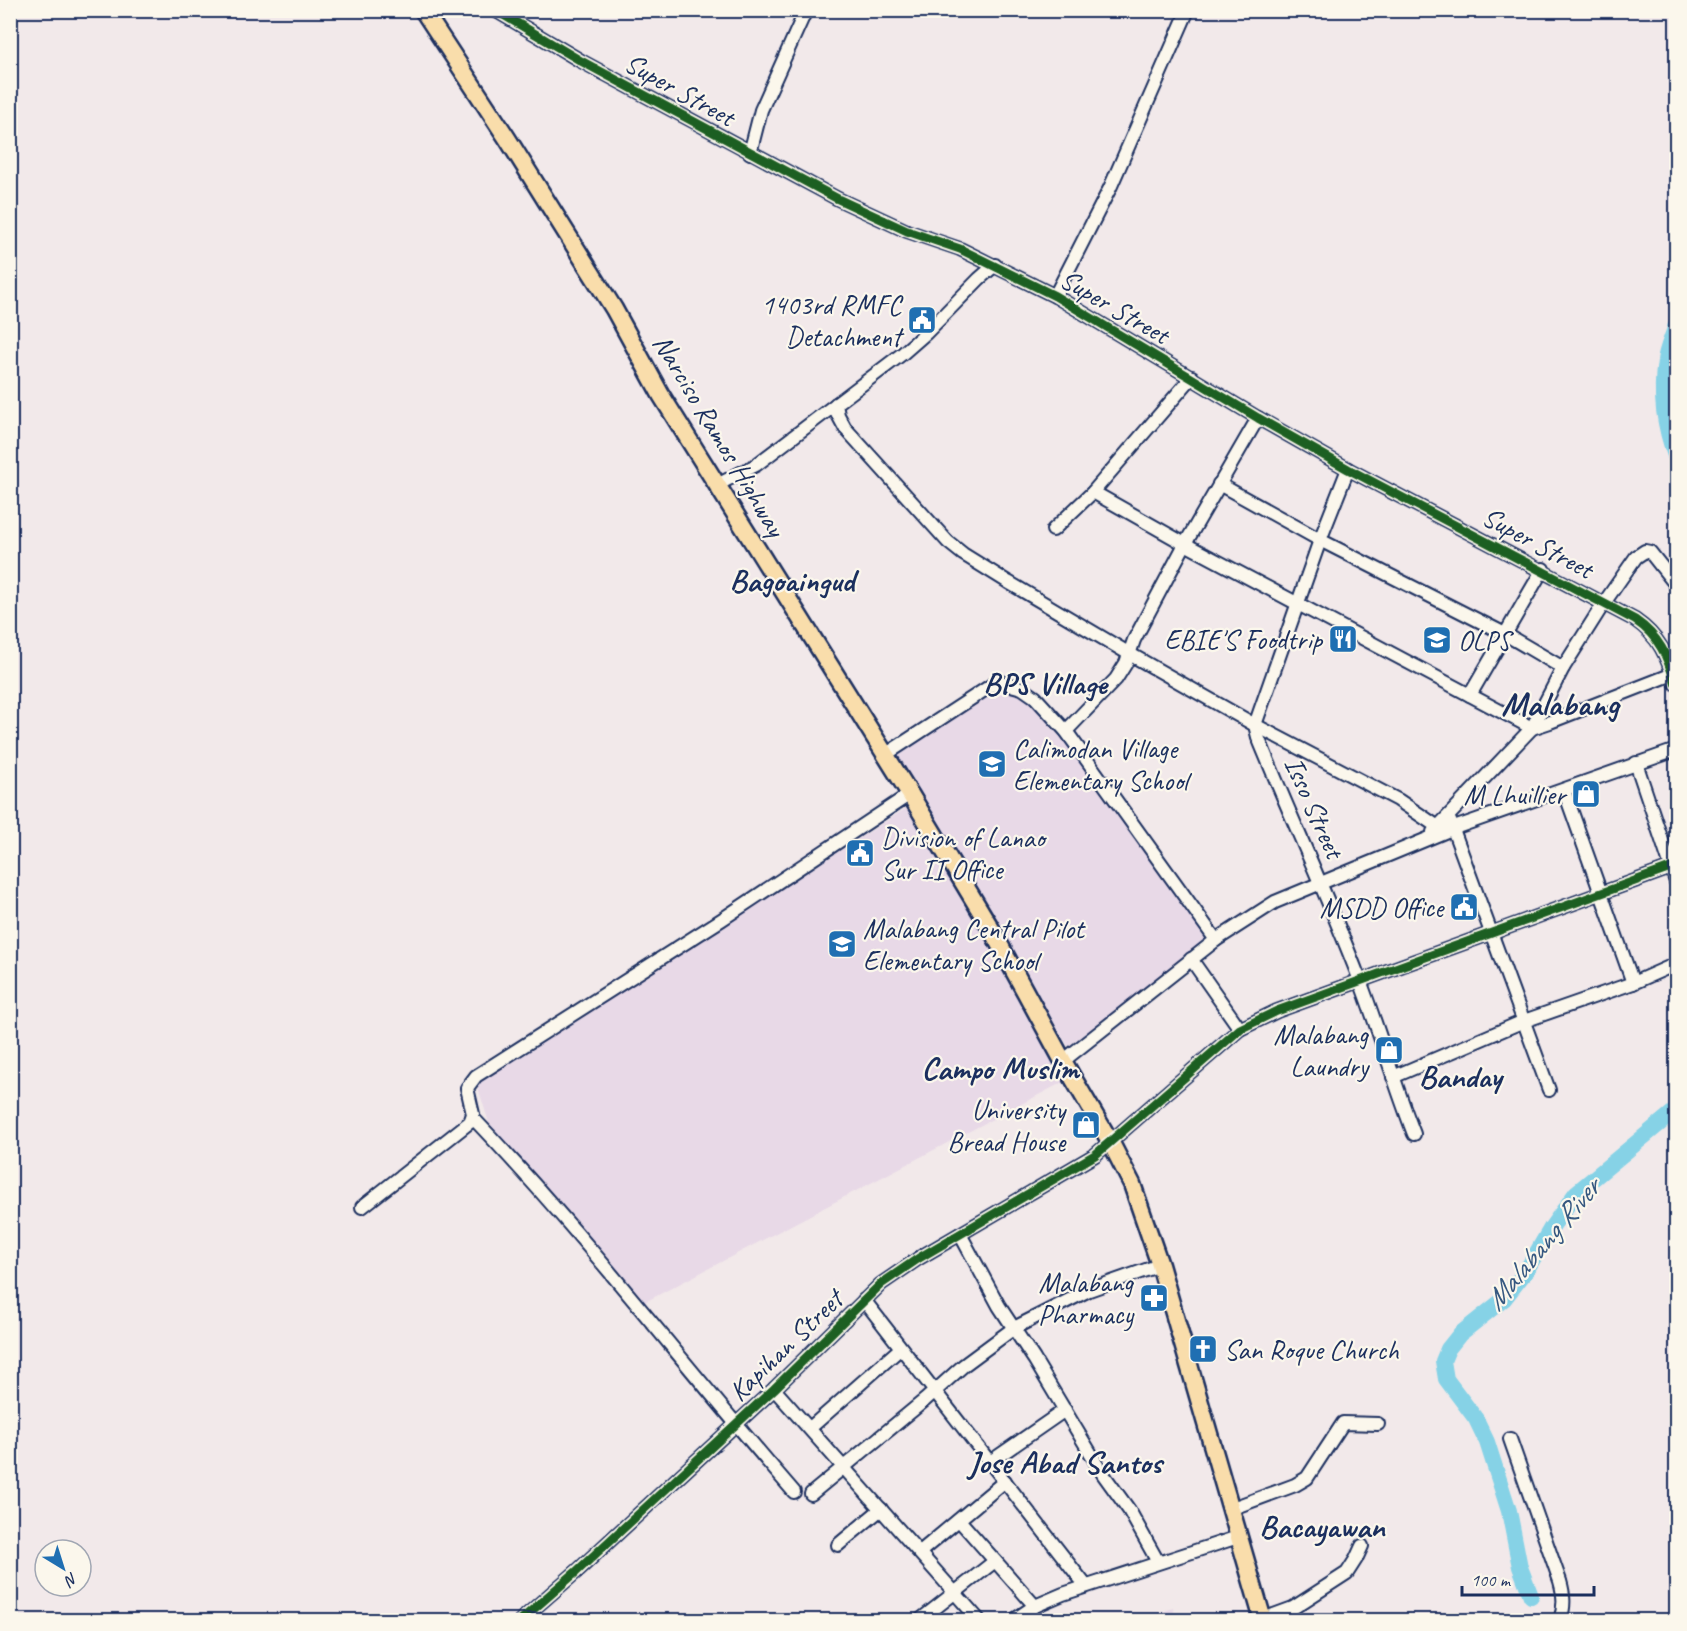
<svg xmlns="http://www.w3.org/2000/svg" width="1687" height="1631" font-family="Caveat,sans-serif">
  <style>
    .built { fill: #e8d9e7 }
    .lines { fill: none; stroke-linecap: round; stroke-linejoin: round }
    .river { stroke: #86d2e6; stroke-width: 16 }
    .minor-casing { stroke: #1b2f5e; stroke-width: 16 }
    .highway-casing { stroke: #1b2f5e; stroke-width: 21 }
    .minor { stroke: #fbf7ec; stroke-width: 12 }
    .highway { stroke: #f9ddab; stroke-width: 16 }
    .cycleway-casing { stroke: #fbf7ec; stroke-width: 13 }
    .cycleway { stroke: #1b5e20; stroke-width: 9 }
    .labels { text-anchor: middle; stroke-width: 4.5; stroke-linejoin: round; paint-order: stroke }
    .street-label { font-size: 28px; fill: #1b2f5e; stroke: #fbf7ec }
    .poi-label { font-size: 28px; fill: #1b2f5e; stroke: #fbf7ec; text-anchor: end }
    .water-label { font-size: 30px; font-style: italic; fill: #365880; stroke: #fbf7ec }
    .quarter-label { font-size: 32px; font-weight: bold; fill: #1b2f5e; stroke: #fbf7ec }
    .district-label { font-size: 34px; font-weight: bold; fill: #1b2f5e; stroke: #fbf7ec }
  </style>
  <rect width="100%" height="100%" fill="#f2e9ea"/>
  <filter id="ink" filterUnits="userSpaceOnUse"><feTurbulence type="fractalNoise" baseFrequency=".0167" numOctaves="2"/><feDisplacementMap in="SourceGraphic" scale="12" xChannelSelector="R" yChannelSelector="G"/><feConvolveMatrix kernelMatrix="1 2 1 2 8 2 1 2 1" color-interpolation-filters="sRGB"/></filter>
  <g filter="url(#ink)">
    <!-- built -->
    <g class="built">
      <polygon points="994,687 1022,691 1049,716 1210,940 1068,1046 960,862 892,754"/>
      <polygon points="908,807 1067,1080 643,1303 489,1123 477,1084"/>
      <polygon points="1173,1608 1177,1620 1140,1620"/>
    </g>
    <g class="lines">
      <!-- river -->
      <g class="river">
        <path d="M1676,325C1673,336 1666,349 1665,361C1660,394 1664,427 1676,458"/>
        <polyline points="1531,1596 1520,1567 1509,1511 1487,1442 1476,1419 1446,1379 1443,1361 1448,1349 1460,1334 1504,1299 1526,1271 1551,1228 1576,1193 1676,1110"/>
      </g>
      <!-- minor casing -->
      <g class="minor-casing">
        <g id="minor">
          <path d="M495,10L581,61L838,199L907,231L960,249L1055,296L1258,418L1348,469L1635,620C1660,637 1667,656 1676,684"/>
          <polyline points="750,153 761,110 806,10"/>
          <polyline points="1055,296 1110,188 1188,10"/>
          <polyline points="836,404 838,415 845,428 948,542 963,554 1008,582 1128,653 1255,725 1398,800 1438,827"/>
          <path d="M1348,469L1320,540L1255,725L1258,737C1291,818 1328,897 1359,978C1379,1030 1394,1083 1414,1134"/>
          <polyline points="1219,484 1320,540 1505,634 1563,668"/>
          <polyline points="717,485 756,465 902,354 926,333 979,279 995,265"/>
          <polyline points="1093,492 1185,544 1532,728 1550,722 1673,674"/>
          <polyline points="1053,530 1093,492 1192,377"/>
          <polyline points="1470,695 1543,569"/>
          <polyline points="1066,731 1116,679 1126,663 1134,640 1185,544 1258,418"/>
          <polyline points="885,755 992,685 1000,682 1022,688 1035,697 1066,731 1216,940"/>
          <polyline points="1636,763 1676,882"/>
          <polyline points="1564,790 1633,983"/>
          <polyline points="1450,821 1549,1090"/>
          <polyline points="1433,832 1532,728 1563,668 1604,603 1636,557 1645,551 1650,552 1676,585"/>
          <polyline points="1191,959 1240,1029"/>
          <polyline points="1063,1061 1216,940 1275,902 1454,828 1676,750"/>
          <polyline points="1393,1077 1524,1021 1633,983 1676,964"/>
          <path d="M473,1118C587,1237 686,1368 794,1492"/>
          <polyline points="362,1207 470,1122 473,1114 467,1088 476,1076 721,920 910,794"/>
          <polyline points="960,1234 999,1306 1034,1359 1103,1474 1129,1510 1158,1562"/>
          <polyline points="864,1300 1086,1586"/>
          <polyline points="774,1389 979,1620"/>
          <polyline points="810,1428 901,1348"/>
          <path d="M1510,1439L1560,1581C1564,1595 1565,1606 1560,1620"/>
          <polyline points="990,1462 1065,1410"/>
          <polyline points="811,1494 925,1400 964,1365 1014,1328 1089,1290 1160,1265"/>
          <polyline points="1230,1509 1295,1485 1307,1478 1343,1423 1378,1424"/>
          <polyline points="959,1520 1035,1606"/>
          <polyline points="838,1545 881,1509"/>
          <polyline points="920,1552 1005,1481"/>
          <polyline points="1263,1619 1293,1608 1347,1573 1356,1559 1362,1546"/>
          <polyline points="521,1620 576,1572 774,1389 881,1284 919,1258 1095,1155 1240,1029 1277,1011 1676,866"/>
          <polyline points="920,1620 995,1561"/>
          <polyline points="1014,1620 1035,1606 1063,1594 1238,1537"/>
        </g>
      </g>
      <!-- highway casing -->
      <g class="highway-casing">
        <polyline id="highway" points="423,10 507,138 614,309 661,395 910,794 990,927 1063,1061 1111,1143 1132,1184 1160,1265 1263,1620"/>
      </g>
      <!-- minor -->
      <use href="#minor" class="minor"/>
      <!-- highway -->
      <use href="#highway" class="highway"/>
      <!-- cycleway casing -->
      <g class="cycleway-casing">
        <g id="cycleway">
          <path d="M495,10L581,61L838,199L907,231L960,249L1055,296L1258,418L1348,469L1635,620C1660,637 1667,656 1676,684"/>
          <polyline points="521,1620 576,1572 774,1389 881,1284 919,1258 1095,1155 1240,1029 1277,1011 1676,866"/>
        </g>
      </g>
      <!-- cycleway -->
      <use href="#cycleway" class="cycleway"/>
    </g>
  </g>
  <!-- icons -->
  <defs>
    <g id="civic-square" transform="scale(1.5)"><rect x="-9" y="-9" width="18" height="18" rx="4" fill="#1f6fb2" stroke="#fbf7ec"/><path d="M-.6-6.5H3V-4.5H.6V-3L4-1V1h2V6H-6V1h2V-1L-.6-3ZM-1.2 2.5V6h2.4V2.5Z" fill="#fff"/></g>
    <g id="restaurant-square" transform="scale(1.5)"><rect x="-9" y="-9" width="18" height="18" rx="4" fill="#1f6fb2" stroke="#fbf7ec"/><path d="M-5-6h1v4h1v-4h1v4h1v-4h1v5L-1.5 .5V6h-2V.5L-5-1ZM5-6V6H3V1.5H1.5Q1.5-4 5-6Z" fill="#fff"/></g>
    <g id="school-square" transform="scale(1.5)"><rect x="-9" y="-9" width="18" height="18" rx="4" fill="#1f6fb2" stroke="#fbf7ec"/><path d="M0-5L7-2L0 1L-7-2ZM-4 1L0 2.5L4 1V4Q0 6-4 4Z" fill="#fff"/></g>
    <g id="shop-square" transform="scale(1.5)"><rect x="-9" y="-9" width="18" height="18" rx="4" fill="#1f6fb2" stroke="#fbf7ec"/><path d="M-5-2.5h2.3a2.7 3.5 0 0 1 5.4 0H5L5.5 6h-11ZM-1.5-2.5h3a1.5 2.3 0 0 0-3 0Z" fill="#fff"/></g>
    <g id="pharmacy-square" transform="scale(1.5)"><rect x="-9" y="-9" width="18" height="18" rx="4" fill="#1f6fb2" stroke="#fbf7ec"/><path d="M-2-6h4v4h4v4h-4v4h-4v-4h-4v-4h4Z" fill="#fff"/></g>
    <g id="church-square" transform="scale(1.5)"><rect x="-9" y="-9" width="18" height="18" rx="4" fill="#1f6fb2" stroke="#fbf7ec"/><path d="M-1.2-6h2.4v3.5h3.3v2.4h-3.3V6h-2.4V-.1h-3.3v-2.4h3.3Z" fill="#fff"/></g>
  </defs>
  <g fill-rule="evenodd">
    <use href="#civic-square" x="922" y="320"/>
    <use href="#restaurant-square" x="1343" y="639"/>
    <use href="#school-square" x="1437" y="640"/>
    <use href="#school-square" x="992" y="764"/>
    <use href="#shop-square" x="1586" y="794"/>
    <use href="#civic-square" x="860" y="853"/>
    <use href="#civic-square" x="1464" y="907"/>
    <use href="#school-square" x="842" y="944"/>
    <use href="#shop-square" x="1389" y="1050"/>
    <use href="#shop-square" x="1086" y="1125"/>
    <use href="#pharmacy-square" x="1154" y="1298"/>
    <use href="#church-square" x="1203" y="1349"/>
  </g>
  <g class="labels">
    <!-- street labels -->
    <g class="street-label">
      <text transform="translate(680 89) rotate(29)" y="10">Super Street</text>
      <text transform="translate(1115 306) rotate(30)" y="10">Super Street</text>
      <text transform="translate(720 435) rotate(59)" y="10">Narciso Ramos Highway</text>
      <text transform="translate(1538 542) rotate(28)" y="10">Super Street</text>
      <text transform="translate(1315 807) rotate(66)" y="10">Isso Street</text>
      <text transform="translate(785 1345) rotate(-44)" y="10">Kapihan Street</text>
    </g>
    <!-- poi labels -->
    <g class="poi-label">
      <text x="901" y="314">1403rd RMFC<tspan x="901" dy="32">Detachment</tspan></text>
      <text x="1322" y="649">EBIE'S Foodtrip</text>
      <text x="1458" y="650" text-anchor="start">OLPS</text>
      <text x="1013" y="758" text-anchor="start">Calimodan Village<tspan x="1013" dy="32">Elementary School</tspan></text>
      <text x="1565" y="804">M Lhuillier</text>
      <text x="881" y="847" text-anchor="start">Division of Lanao<tspan x="881" dy="32">Sur II Office</tspan></text>
      <text x="1443" y="917">MSDD Office</text>
      <text x="863" y="938" text-anchor="start">Malabang Central Pilot<tspan x="863" dy="32">Elementary School</tspan></text>
      <text x="1368" y="1044">Malabang<tspan x="1368" dy="32">Laundry</tspan></text>
      <text x="1065" y="1119">University<tspan x="1065" dy="32">Bread House</tspan></text>
      <text x="1133" y="1292">Malabang<tspan x="1133" dy="32">Pharmacy</tspan></text>
      <text x="1224" y="1359" text-anchor="start">San Roque Church</text>
    </g>
    <!-- water labels -->
    <g class="water-label">
      <text transform="translate(1542 1244) rotate(-50)" y="10">Malabang River</text>
    </g>
    <!-- quarter labels -->
    <g class="quarter-label">
      <text x="792" y="591">Bagoaingud</text>
      <text x="1045" y="694">BPS Village</text>
      <text x="1000" y="1079">Campo Muslim</text>
      <text x="1460" y="1087">Banday</text>
      <text x="1065" y="1473">Jose Abad Santos</text>
      <text x="1322" y="1537">Bacayawan</text>
    </g>
    <!-- district labels -->
    <g class="district-label">
      <text x="1560" y="715">Malabang</text>
    </g>
  </g>
  <!-- margin -->
  <rect width="1687" height="1631" fill="none" stroke="#fbf7ec" stroke-width="36"/>
  <rect x="18" y="18" width="1651" height="1595" fill="none" stroke="#1b2f5e" stroke-width="2" filter="url(#ink)"/>
  <!-- north arrow -->
  <g transform="translate(63 1568) rotate(142)"><circle r="28" fill="#fbf7ec" stroke="#a1a7b3" stroke-width="1.5"/>
  <path d="M0-4.5L10 22L0 15L-10 22Z" fill="#1f6fb2"/>
  <text y="-9" font-size="16" font-weight="bold" text-anchor="middle" fill="#1b2f5e">N</text>
  </g>
  <!-- scale -->
  <path d="M1462 1586v9h132v-9" fill="none" stroke="#1b2f5e" stroke-width="3"/>
  <text x="1471" y="1586" font-size="18" fill="#1b2f5e" stroke="#fbf7ec" stroke-width="4.5" paint-order="stroke">100 m</text>
</svg>
